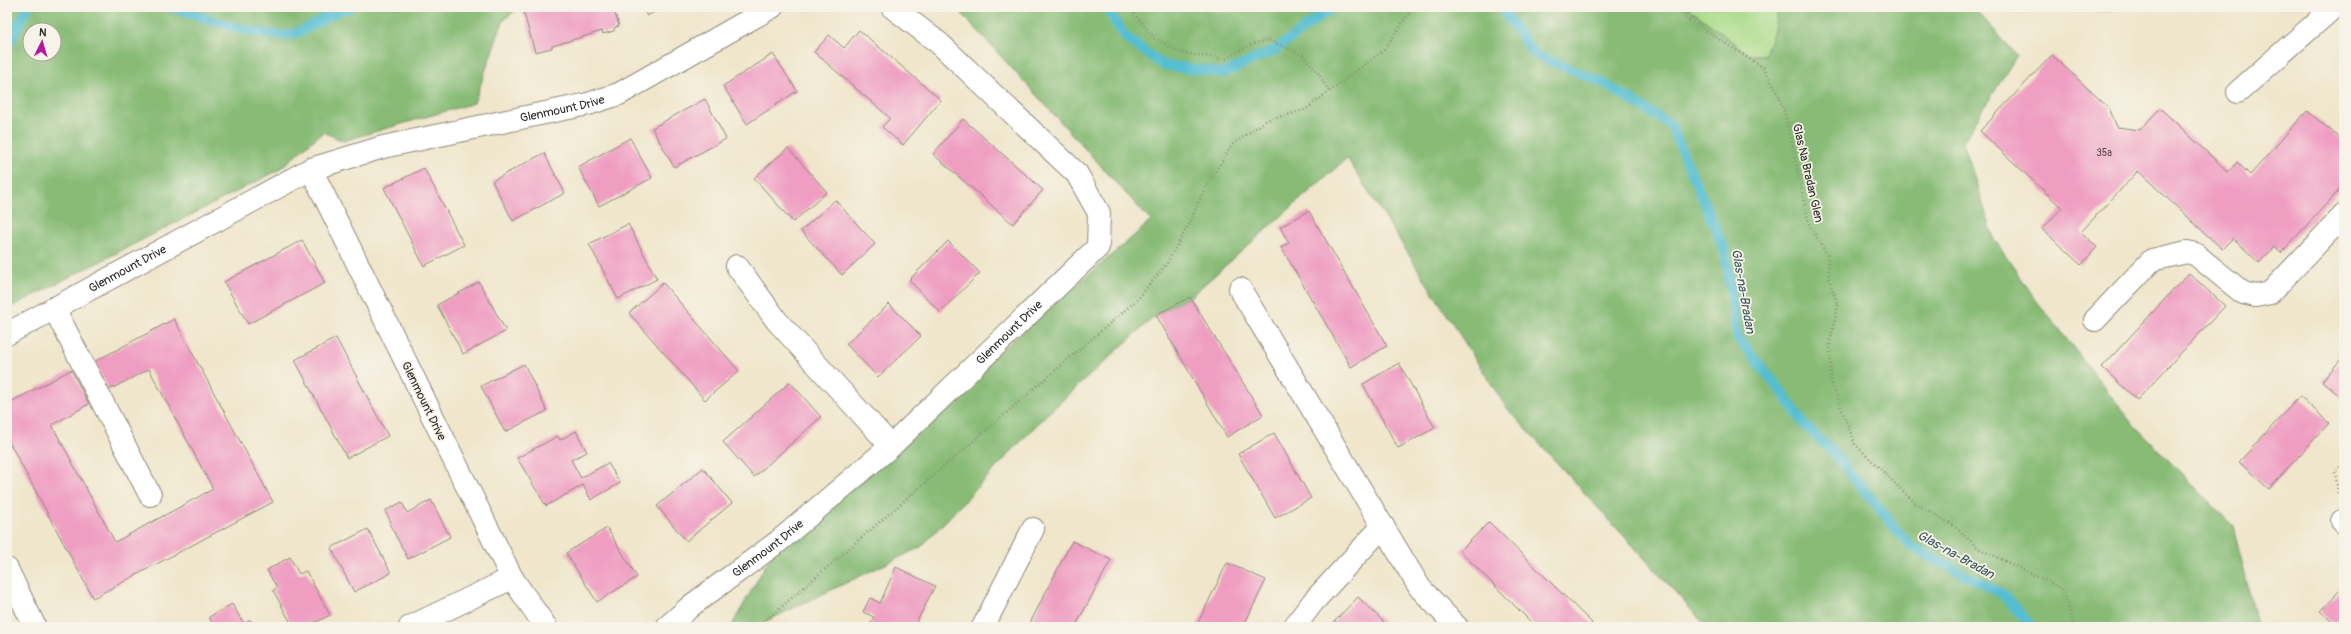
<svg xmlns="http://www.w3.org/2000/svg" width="2351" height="634" font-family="Pangolin,sans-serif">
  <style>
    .green { fill: #aadb8a; stroke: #6a835a }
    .forest { fill: #87bb76; stroke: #597350; fill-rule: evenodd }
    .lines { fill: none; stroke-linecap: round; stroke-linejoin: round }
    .stream { stroke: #54bed0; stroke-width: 10 }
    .building { fill: #ef9ec2 }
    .minor-casing { stroke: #8d887b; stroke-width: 24 }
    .path { stroke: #8d887b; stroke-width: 2.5; stroke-dasharray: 1 3; stroke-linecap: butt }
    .minor { stroke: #fff; stroke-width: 22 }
    .labels { text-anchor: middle; stroke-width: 3.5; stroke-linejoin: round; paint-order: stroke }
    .number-label { font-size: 10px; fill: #5c4851 }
    .street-label { font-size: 12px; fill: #2b2b2b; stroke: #f7f3e8 }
    .water-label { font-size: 13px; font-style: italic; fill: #37575d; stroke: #f7f3e8 }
  </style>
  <rect width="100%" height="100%" fill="#f7f3e8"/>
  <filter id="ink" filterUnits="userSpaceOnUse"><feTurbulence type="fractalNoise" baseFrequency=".025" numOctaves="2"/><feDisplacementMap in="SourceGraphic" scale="8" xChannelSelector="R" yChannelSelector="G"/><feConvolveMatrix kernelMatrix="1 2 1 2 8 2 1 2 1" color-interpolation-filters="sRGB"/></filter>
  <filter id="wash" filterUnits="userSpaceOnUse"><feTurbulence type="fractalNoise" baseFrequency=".012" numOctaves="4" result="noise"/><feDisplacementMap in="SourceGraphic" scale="16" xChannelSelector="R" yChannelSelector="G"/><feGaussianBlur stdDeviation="0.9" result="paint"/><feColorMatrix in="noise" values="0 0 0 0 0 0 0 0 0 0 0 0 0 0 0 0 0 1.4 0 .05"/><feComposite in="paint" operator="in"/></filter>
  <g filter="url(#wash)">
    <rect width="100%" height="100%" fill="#efe6cb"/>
    <!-- green -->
    <polygon class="green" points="1687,7 1778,7 1774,30 1765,55 1749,55"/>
    <!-- forest -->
    <g class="forest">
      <path d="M7,7H519L503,21L474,103L343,141L323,132L277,171L7,309ZM30,30H54V54H30Z"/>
      <polygon points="956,7 1687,7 1749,55 1765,55 1774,30 1778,7 1973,7 2017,55 1963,142 1994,239 2032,295 2134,425 2233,526 2258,627 1707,627 1506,407 1347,158 1190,297 1156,315 1045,416 921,547 754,627 731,627 779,541 1151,221"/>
    </g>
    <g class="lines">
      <!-- stream -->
      <g class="stream">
        <path d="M169,7C199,15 269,43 296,33C316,26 329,12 351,7"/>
        <polyline points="1106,7 1125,37 1163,65 1224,73 1275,50 1333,7"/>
        <polyline points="1500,7 1534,54 1603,83 1671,125 1725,251 1737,337 1782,392 1805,426 1833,452 1910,546 2004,595 2033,627"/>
        <polyline points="7,48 28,7"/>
      </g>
    </g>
    <g id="blocks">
      <!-- building -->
      <g class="building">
        <polygon points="522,7 613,7 619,26 614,28 614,31 603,34 602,31 552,46 552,48 535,52"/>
        <polygon points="642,7 663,7 647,16"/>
        <rect x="2085" y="7" width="62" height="2"/>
        <polygon points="859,30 941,100 903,145 882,127 890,118 814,52 829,35 844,48"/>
        <polygon points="773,54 797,91 747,124 723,86"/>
        <polygon points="2052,55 2109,108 2117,127 2140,130 2160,108 2228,172 2237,162 2250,175 2307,111 2344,141 2344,185 2281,253 2274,247 2259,263 2233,238 2222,249 2138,171 2081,232 2097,247 2081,265 2042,229 2062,208 1980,131"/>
        <polygon points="705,99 726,139 674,167 652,128"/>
        <polygon points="963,119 1043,190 1013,224 933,154"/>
        <polygon points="630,138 652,178 599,206 578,167"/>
        <polygon points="788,148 827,192 793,222 754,178"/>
        <polygon points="544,153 565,193 513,221 492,181"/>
        <polygon points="424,168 464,245 424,266 384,188"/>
        <polygon points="835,200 875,244 842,275 801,231"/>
        <polygon points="1309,211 1387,346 1351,367 1281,247 1289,243 1280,227"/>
        <polygon points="628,224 657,279 618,299 589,244"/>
        <polygon points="302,240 325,283 248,324 224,282"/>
        <polygon points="948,241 980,273 940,312 909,280"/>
        <polygon points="2189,273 2225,306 2137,400 2102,367"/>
        <polygon points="479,282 506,331 463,354 437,305"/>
        <polygon points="663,283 739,371 705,400 629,313"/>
        <polygon points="1190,297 1263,415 1227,437 1156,315"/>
        <polygon points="889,304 921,336 878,377 846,344"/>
        <polygon points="174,319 273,502 93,598 7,438 7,404 71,370 89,404 52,425 115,542 213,489 149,369 109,390 94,362"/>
        <polygon points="336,338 388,436 347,458 295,360"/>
        <polygon points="2344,356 2344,400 2322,381"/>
        <polygon points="1399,363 1435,428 1398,448 1363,384"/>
        <polygon points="524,364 547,411 505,432 481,386"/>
        <polygon points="790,382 821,417 754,477 723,442"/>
        <polygon points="2300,396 2329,423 2269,489 2239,462"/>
        <polygon points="576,431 587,452 571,460 581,478 608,463 620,483 591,500 583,485 546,506 517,458 558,436 560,440"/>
        <polygon points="1274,433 1311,498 1275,518 1238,454"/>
        <polygon points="703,468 732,503 686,541 657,506"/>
        <polygon points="431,500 450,537 408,559 389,523 391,522 385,511 402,502 407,513"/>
        <polygon points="1489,522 1592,623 1588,627 1536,627 1460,551"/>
        <polygon points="607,528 637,577 597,602 566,553"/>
        <polygon points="368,529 391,573 354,592 331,548"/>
        <polygon points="1072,541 1111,560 1075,627 1028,627"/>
        <polygon points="290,557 299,574 306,571 330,615 307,627 293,627 273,590 277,588 267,570"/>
        <polygon points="1227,563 1266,580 1243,627 1196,627"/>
        <polygon points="896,567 935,586 914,627 869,627 874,617 863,612 870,598 880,603"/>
        <polygon points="2344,586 2344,627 2338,627 2320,611"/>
        <polygon points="1358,597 1384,622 1389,627 1329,627"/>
        <polygon points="232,604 244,624 250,620 253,627 214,627 209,617"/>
      </g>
    </g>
  </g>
  <g filter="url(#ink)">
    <use href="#blocks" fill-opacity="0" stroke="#8d887b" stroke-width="1"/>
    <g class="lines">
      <!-- minor casing -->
      <g class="minor-casing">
        <g id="minor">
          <polyline points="2238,92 2334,7"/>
          <polyline points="737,266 777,321 891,446"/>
          <polyline points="1240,289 1420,588 1457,627"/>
          <polyline points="54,308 150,495"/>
          <polyline points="2095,320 2152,260 2187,252 2195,254 2243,293 2256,296 2270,293 2344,215"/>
          <path id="s1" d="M7,334L311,169"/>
          <polyline points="2342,521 2344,523"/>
          <polyline points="7,569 35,627"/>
          <polyline points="410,627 512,578"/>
          <path id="s2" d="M546,627L512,578L311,169L383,147L588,104L619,94L772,7"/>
          <path id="s3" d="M667,627L692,605L779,541L891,446L1098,247L1099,213L1077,174L940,44L892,7"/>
          <polyline points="983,627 1033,529"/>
          <polyline points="1294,627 1313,602 1383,526"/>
        </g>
      </g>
      <!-- path -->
      <g class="path">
        <polyline points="1129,7 1154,38 1182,53 1226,59 1251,44 1269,40 1303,55 1319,74 1329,92"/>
        <polyline points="1680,7 1686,18 1764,68 1779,96 1788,126 1809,224 1828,256 1829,279 1838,306 1830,342 1831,381 1855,444 1915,503 1953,525 1978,548 2062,589 2075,627"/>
        <polyline points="2338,493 2335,472 2344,464"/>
        <polyline points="758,627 1138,299 1167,263 1189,224 1204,190 1232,145 1267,120 1305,110 1384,50 1410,12 1411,7"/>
      </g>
      <!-- minor -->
      <use href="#minor" class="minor"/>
    </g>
  </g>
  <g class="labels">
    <!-- number labels -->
    <g class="number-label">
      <text x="2104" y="156">35a</text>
    </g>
    <!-- street labels -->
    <g class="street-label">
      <text dy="4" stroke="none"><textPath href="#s2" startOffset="774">Glenmount Drive</textPath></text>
      <text transform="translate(1808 173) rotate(77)" y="4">Glas Na Bradan Glen</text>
      <text dy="4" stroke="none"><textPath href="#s1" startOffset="137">Glenmount Drive</textPath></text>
      <text dy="4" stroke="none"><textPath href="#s3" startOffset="452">Glenmount Drive</textPath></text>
      <text transform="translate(424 401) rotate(64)" y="4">Glenmount Drive</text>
      <text dy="4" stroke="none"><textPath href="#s3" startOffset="128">Glenmount Drive</textPath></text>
    </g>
    <!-- water labels -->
    <g class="water-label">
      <text transform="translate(1744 291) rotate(80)" y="5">Glas-na-Bradan</text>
      <text transform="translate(1956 554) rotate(29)" y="5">Glas-na-Bradan</text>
    </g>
  </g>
  <!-- margin -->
  <rect width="2351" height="634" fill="none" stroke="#f7f3e8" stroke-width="24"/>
  <!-- north arrow -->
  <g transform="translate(42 42) rotate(5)"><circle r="19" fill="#f7f3e8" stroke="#a5a39c"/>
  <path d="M0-3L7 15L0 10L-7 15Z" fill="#b5179e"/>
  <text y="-6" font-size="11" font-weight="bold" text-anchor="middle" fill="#2b2b2b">N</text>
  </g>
</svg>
